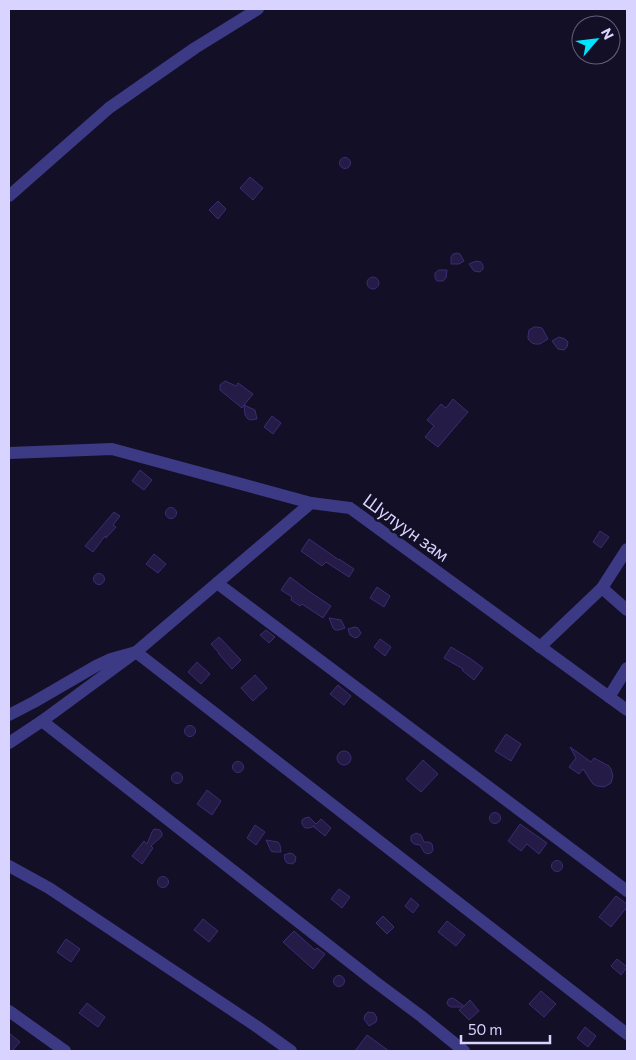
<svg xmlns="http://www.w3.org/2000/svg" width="636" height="1060" font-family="Commissioner,sans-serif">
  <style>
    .building { fill: #241b47; stroke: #3b2d73 }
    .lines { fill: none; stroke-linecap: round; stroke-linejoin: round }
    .minor { stroke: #3d3a85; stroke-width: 12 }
    .labels { text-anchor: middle; stroke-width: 5; stroke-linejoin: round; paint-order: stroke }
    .street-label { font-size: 18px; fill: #d9d4ff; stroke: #130f26 }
  </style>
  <rect width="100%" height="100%" fill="#130f26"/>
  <!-- building -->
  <g class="building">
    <circle cx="345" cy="163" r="5.5"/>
    <polygon points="250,177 263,188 253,200 240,188"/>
    <polygon points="218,201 226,209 218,219 209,210"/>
    <polygon points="457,253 460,254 464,261 459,264 451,264 451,257 453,254"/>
    <polygon points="476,261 481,262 483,265 483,269 480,272 474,271 469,264"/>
    <polygon points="439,270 447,270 446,278 443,281 437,281 435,278 435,273"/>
    <circle cx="373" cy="283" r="6"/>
    <polygon points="534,327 537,327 542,328 548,339 540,344 535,344 532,343 528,339 528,336 529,330"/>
    <polygon points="559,337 565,339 568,342 567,347 564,350 558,349 552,341"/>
    <polygon points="225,381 236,386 238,383 253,394 244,405 255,410 257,419 250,420 247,418 245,415 244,405 242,408 220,390 220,385"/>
    <polygon points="453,399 468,412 438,447 425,437 434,426 427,420 441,404 446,408"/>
    <polygon points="272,416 281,423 273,434 264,427"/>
    <polygon points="140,470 152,480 144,490 132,481"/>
    <circle cx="171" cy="513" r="5.5"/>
    <polygon points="114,512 120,516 113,525 116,527 106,538 105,536 93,552 85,546"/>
    <polygon points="600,531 609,537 601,548 593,542"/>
    <polygon points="309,539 339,560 339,559 354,569 349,577 326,562 322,566 301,551"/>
    <polygon points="154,554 166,564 158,573 146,564"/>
    <circle cx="99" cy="579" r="5.5"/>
    <polygon points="290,577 310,592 331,606 323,618 302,604 300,606 291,600 292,597 281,590"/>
    <polygon points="377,587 390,596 384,607 370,598"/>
    <polygon points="329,618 341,620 345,628 339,630 335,630 333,628"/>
    <polygon points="355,627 358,628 361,633 358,637 355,638 350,635 348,629"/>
    <polygon points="266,630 275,637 269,643 260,635"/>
    <polygon points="219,637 241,660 232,669 218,653 219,653 211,644"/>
    <polygon points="380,639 391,647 385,656 374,647"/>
    <polygon points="451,647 471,659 483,668 474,680 462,670 463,669 444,658"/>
    <polygon points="197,662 210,674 201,684 188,672"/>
    <polygon points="255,675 267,688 253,701 241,688"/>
    <polygon points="338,685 351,696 344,705 330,694"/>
    <circle cx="190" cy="731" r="5.5"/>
    <polygon points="506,734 521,744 511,761 495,751"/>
    <polygon points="570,747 591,762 594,758 609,766 611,769 613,776 611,783 604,787 597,786 593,784 583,769 579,774 569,767 576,758"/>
    <circle cx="344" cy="758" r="7"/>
    <polygon points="423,760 438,774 421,792 406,779"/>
    <circle cx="238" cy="767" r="5.5"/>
    <circle cx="177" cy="778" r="5.5"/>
    <polygon points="207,790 221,801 212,815 197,804"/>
    <circle cx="495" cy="818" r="5.5"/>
    <polygon points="309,817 316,824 321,819 331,828 325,836 314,827 315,826 309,828 305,828 302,824 302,820 305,818"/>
    <polygon points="520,824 547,843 539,854 527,844 521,851 508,841"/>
    <polygon points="255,825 265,832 256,845 247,838"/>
    <polygon points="154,829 160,830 162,833 162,836 151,846 153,848 142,864 132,856 144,841 147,844 152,832"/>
    <polygon points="416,833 421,835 424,842 429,842 432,844 433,850 431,853 427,854 424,852 420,845 414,844 411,841 411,836"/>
    <polygon points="266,840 278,842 280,845 281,852 274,852 271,851"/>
    <polygon points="290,853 293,854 296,857 295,862 292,864 287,863 285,860 284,855"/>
    <circle cx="557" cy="866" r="5.5"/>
    <circle cx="163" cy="882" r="5.5"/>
    <polygon points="339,889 350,897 342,908 331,899"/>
    <polygon points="616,896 627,904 627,907 611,927 599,917"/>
    <polygon points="411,898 419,905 413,913 405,906"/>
    <polygon points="383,916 394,927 387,934 376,923"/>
    <polygon points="203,919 218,931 209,942 194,930"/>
    <polygon points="447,921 465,935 456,946 438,932"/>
    <polygon points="294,931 315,950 317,948 325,954 313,969 283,942"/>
    <polygon points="66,939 80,949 71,962 57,952"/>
    <polygon points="617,959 627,967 621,975 611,966"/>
    <circle cx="339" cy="981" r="5.5"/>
    <polygon points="541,991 556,1004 544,1017 529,1004"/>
    <polygon points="453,998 464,1006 470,1000 479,1011 469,1020 459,1010 463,1007 451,1007 448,1005 447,1002 449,999"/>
    <polygon points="87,1003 105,1017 98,1027 79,1013"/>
    <polygon points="368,1012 374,1013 377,1018 376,1022 369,1026 364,1019 365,1015"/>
    <circle cx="496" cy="1031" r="5.5"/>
    <polygon points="585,1027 596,1036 588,1047 577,1038"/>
    <polygon points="9,1033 20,1042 12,1051 9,1051"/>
    <polygon points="367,1035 389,1051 355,1051"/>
  </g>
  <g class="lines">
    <!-- minor -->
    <g class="minor">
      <polyline points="9,196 109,108 195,48 258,9"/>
      <polyline points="9,453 112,449 311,503 350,508 627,710"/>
      <polyline points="627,549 602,588 627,610"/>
      <polyline points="217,583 627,891"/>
      <polyline points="540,647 602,588"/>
      <polyline points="609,697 627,668"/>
      <polyline points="9,715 34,702 96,666 111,659 136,652 627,1034"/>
      <polyline points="42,721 374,981 421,1016 464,1051"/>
      <polyline points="9,743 42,721 136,652 311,503"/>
      <polyline points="9,866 49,888 256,1026 291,1051"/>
      <polyline points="9,1011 65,1051"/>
    </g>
  </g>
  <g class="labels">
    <!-- street labels -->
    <g class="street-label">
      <text transform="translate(406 528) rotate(36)" y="6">Шулуун зам</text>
    </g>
  </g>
  <!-- border -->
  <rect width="636" height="1060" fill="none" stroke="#d9d4ff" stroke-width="20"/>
  <!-- north arrow -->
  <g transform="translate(596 40) rotate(62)"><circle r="24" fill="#130f26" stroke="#625e7d"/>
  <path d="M0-4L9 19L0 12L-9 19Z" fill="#00e5ff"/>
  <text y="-8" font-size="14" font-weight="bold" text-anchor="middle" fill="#d9d4ff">N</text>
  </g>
  <!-- scale -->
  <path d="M461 1035v8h89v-8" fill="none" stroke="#d9d4ff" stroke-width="2.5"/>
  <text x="468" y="1035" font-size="15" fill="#d9d4ff" stroke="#130f26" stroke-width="4" paint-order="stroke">50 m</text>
</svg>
